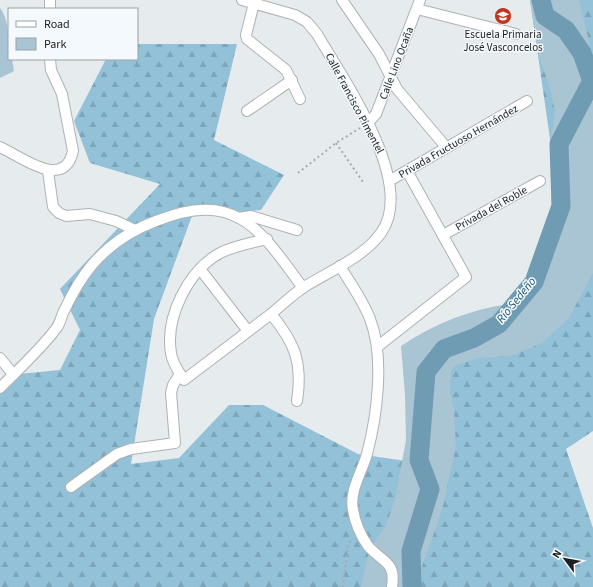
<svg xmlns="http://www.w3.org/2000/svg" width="593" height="587" font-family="'Source Sans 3',sans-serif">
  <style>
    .forest { fill: url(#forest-firs) }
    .park { fill: #a9c4d2 }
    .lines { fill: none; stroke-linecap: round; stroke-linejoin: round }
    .river { stroke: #6f9cb2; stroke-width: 19 }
    .street-casing { stroke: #adb2b5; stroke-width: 12 }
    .path { stroke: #a7abae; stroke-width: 2; stroke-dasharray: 2 3; stroke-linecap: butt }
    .street { stroke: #fff; stroke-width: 10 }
    .labels { text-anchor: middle; stroke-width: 3; stroke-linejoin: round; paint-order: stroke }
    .poi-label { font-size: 11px; fill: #1d1f20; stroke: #f3f9fc }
    .street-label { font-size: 11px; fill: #1d1f20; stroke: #f3f9fc }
    .water-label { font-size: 12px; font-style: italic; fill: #1a546d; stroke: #f3f9fc }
  </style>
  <defs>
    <pattern id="forest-firs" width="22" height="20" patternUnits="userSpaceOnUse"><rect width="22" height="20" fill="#92c1d8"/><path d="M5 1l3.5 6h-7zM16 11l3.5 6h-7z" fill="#7da5b9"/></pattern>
  </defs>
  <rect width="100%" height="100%" fill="#e6ebee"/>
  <!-- forest -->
  <polygon class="forest" points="530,0 593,0 593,431 566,449 593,528 593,587 0,587 0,387 19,374 60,370 80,330 60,289 160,184 90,163 74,121 106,59 137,59 137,44 237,44 214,140 284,175 261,210 192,216 154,319 131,464 179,458 229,405 263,405 358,454 413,462 415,360 523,307 561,215"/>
  <!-- park -->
  <g class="park">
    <path d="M530,0H579L593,58V273L569,318L542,343L511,356L479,358L454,366L451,372L450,392L454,409L456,447L442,510L415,587H361L369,551L386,525L395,499L406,440L405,395L401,346C437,322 476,307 519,303L530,289L545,254L556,203L550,142L555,111L549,85L538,54Z"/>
    <path d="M0,8C10,21 9,43 9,59H12L14,71L0,78Z"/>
  </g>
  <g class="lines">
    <!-- river -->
    <polyline class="river" points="412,587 411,551 430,489 419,460 426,372 444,349 474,338 499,324 534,282 561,206 559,144 592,81 582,53 566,30 545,16 541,0"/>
    <!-- street casing -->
    <g class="street-casing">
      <g id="street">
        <path d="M242,0L295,15L307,22L317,34C343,79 417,183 381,233C364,257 328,272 304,287C292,295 282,305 271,314C242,336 213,358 184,380C179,372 172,363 171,353C165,317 188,271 220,253C234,246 251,243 267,239"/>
        <polyline points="342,0 379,54 397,89 446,147"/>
        <polyline points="254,3 246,35 247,39 286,70 300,99"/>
        <polyline points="50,9 50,0"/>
        <polyline points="417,9 516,34"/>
        <polyline points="247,111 292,80"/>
        <polyline points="368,123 376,114 420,0"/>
        <path d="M0,147C22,157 64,191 73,151L62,94L51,70L50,59"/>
        <polyline points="48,171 53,207 59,213 66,216 90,214 116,221 135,230"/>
        <polyline points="389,181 527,101"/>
        <polyline points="239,218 251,216 297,230"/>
        <polyline points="443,235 540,181"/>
        <path d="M340,266C350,283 363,300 370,319C385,357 377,416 367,454C362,472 349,491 353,510C355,522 361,536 368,546C383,563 396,561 392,587"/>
        <polyline points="200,269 248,331"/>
        <path d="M271,314C295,343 303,363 297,401"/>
        <polyline points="377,347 466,277 407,171"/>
        <polyline points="0,358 13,374"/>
        <path d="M0,388C18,370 44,346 58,326C61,320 62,314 65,309C72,294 81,278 92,265C109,245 132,230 156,221C236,189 260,229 303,288"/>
        <polyline points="71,487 117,454 131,449 175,443 171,393 173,385 180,374"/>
      </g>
    </g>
    <!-- path -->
    <g class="path">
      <polyline points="336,143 363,182"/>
      <polyline points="298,173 336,143 360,128"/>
      <polyline points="343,587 348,544 353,539"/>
    </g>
    <!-- street -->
    <use href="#street" class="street"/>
  </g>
  <!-- icons -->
  <defs>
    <g id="school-disc" transform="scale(0.9)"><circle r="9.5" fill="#c1351f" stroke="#f3f9fc"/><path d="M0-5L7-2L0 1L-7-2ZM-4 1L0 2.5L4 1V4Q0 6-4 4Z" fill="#fff"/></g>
  </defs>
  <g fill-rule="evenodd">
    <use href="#school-disc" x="503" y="16"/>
  </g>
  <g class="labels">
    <!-- poi labels -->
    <g class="poi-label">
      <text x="503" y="38">Escuela Primaria<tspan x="503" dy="13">José Vasconcelos</tspan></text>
    </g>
    <!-- street labels -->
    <g class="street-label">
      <text transform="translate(396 63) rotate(-69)" y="4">Calle Lino Ocaña</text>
      <text transform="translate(355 103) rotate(62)" y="4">Calle Francisco Pimentel</text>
      <text transform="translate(458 141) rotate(-30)" y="4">Privada Fructuoso Hernández</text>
      <text transform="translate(491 208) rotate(-29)" y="4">Privada del Roble</text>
    </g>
    <!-- water labels -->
    <g class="water-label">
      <text transform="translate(516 300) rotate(-51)" y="4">Río Sedeño</text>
    </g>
  </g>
  <!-- legend -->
  <rect x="8" y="8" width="130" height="52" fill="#f3f9fc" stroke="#9da2a4"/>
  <rect x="16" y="21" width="20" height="6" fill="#ffffff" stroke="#9da2a4"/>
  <text x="44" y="28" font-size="12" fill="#1d1f20">Road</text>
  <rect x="16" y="38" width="20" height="12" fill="#a9c4d2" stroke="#9da2a4"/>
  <text x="44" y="48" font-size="12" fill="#1d1f20">Park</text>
  <!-- north arrow -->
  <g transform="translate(565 559) rotate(302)" stroke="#f3f9fc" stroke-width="3" paint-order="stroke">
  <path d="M0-3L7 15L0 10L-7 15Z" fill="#1d1f20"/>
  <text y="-6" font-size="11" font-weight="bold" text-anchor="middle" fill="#1d1f20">N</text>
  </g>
</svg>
